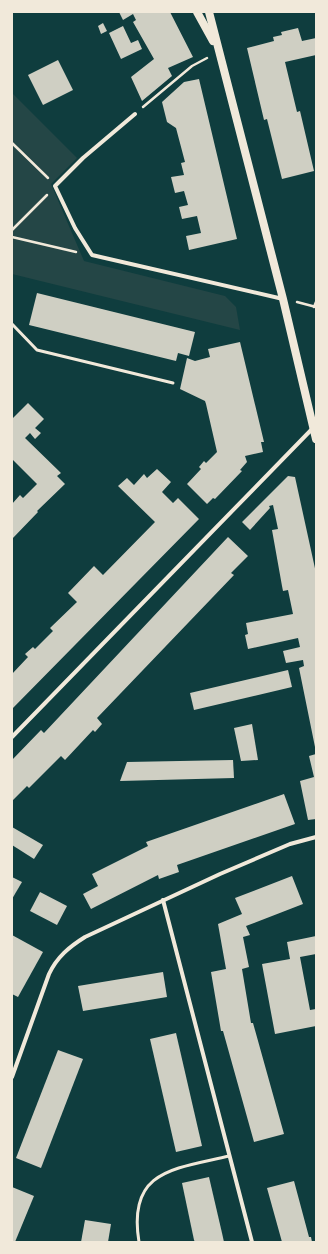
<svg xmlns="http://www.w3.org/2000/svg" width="328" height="1254" font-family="'Sofia Sans Condensed',sans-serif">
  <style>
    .green { fill: #244646 }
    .building { fill: #cfcfc3 }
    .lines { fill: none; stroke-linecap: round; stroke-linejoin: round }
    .path { stroke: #f1e9da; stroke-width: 2.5 }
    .service { stroke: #f1e9da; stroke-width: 3 }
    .minor { stroke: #f1e9da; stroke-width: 4 }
    .secondary { stroke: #f1e9da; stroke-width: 8 }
  </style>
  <rect width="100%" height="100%" fill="#0f3d3e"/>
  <!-- green -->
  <polygon class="green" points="12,93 77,158 51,184 84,261 225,296 236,307 240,330 12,274"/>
  <!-- building -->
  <g class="building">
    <polygon points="119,12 170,12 193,57 168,68 172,76 142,101 131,77 154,59 133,22 136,20 133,14 123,20"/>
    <polygon points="103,23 107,31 101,34 98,26"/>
    <polygon points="123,26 131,43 138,40 142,49 121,59 109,33"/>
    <polygon points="298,28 302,41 316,38 316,55 285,62 297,112 300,111 314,171 282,179 267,119 264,120 247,48 274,41 273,37 282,35 281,32"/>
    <polygon points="58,60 73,90 43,105 28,75"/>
    <polygon points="199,79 237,239 189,250 186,236 201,233 197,216 182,219 179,207 188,205 184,191 175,193 171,177 184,175 181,163 185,162 176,128 167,122 162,102 184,82"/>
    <polygon points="37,293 195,332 189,356 178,353 176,361 29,325"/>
    <polygon points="240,342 264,442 261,442 263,452 245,456 247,462 240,470 242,471 215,499 213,498 207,504 187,484 201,469 199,467 204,461 206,463 217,452 206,404 205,401 180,389 187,358 195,361 210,357 208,349"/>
    <polygon points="28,403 44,419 35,428 41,433 35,439 30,433 25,438 61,473 57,476 65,484 37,511 38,512 12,539 12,504 20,495 23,498 37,484 12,459 12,419"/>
    <polygon points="157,469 171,482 162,492 173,503 178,498 199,519 12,709 12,674 28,657 25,654 33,647 35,649 53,631 50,628 77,602 68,593 94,566 103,575 155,522 118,486 127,478 134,485 144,474 147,478"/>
    <polygon points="288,476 295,477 316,573 315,747 299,668 304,666 303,660 286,663 283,651 300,647 298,638 248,649 245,635 248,634 246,623 293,614 288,590 283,591 282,586 272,530 278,529 273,505 269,506 270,508 250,530 242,522"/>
    <polygon points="228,537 248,556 231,573 234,575 97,718 102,724 95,732 93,730 65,760 61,756 29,788 27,786 12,801 12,760 41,730 44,733"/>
    <polygon points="288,670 292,687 194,710 190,693"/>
    <polygon points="252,724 258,760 241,761 234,728"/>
    <polygon points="316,754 316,819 308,820 300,781 314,777 309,756"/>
    <polygon points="233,760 234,778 120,781 127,762"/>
    <polygon points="284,794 295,824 177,865 179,872 159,879 158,875 91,909 83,894 98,886 92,874 148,846 146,842"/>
    <polygon points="12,827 43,845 34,859 12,845"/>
    <polygon points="292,876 303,904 246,926 250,935 243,937 249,967 242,969 251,1023 253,1023 284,1134 254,1142 223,1031 221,1031 211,972 226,969 218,924 242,914 235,898"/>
    <polygon points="12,877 22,882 12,899"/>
    <polygon points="40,892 67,906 57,925 30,911"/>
    <polygon points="12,935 43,952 18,997 12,994"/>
    <polygon points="316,936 316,954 300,957 310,1010 316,1009 316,1026 275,1034 262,964 290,959 287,942"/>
    <polygon points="163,972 167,997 83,1011 78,986"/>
    <polygon points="176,1033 202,1146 176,1152 150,1039"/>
    <polygon points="58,1050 83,1059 41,1168 16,1158"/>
    <polygon points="209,1177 222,1233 224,1242 195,1242 194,1240 182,1183"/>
    <polygon points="294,1181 309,1237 311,1237 312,1242 282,1242 267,1188"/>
    <polygon points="12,1187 34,1196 15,1242 12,1242"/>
    <polygon points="85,1220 111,1224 108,1242 81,1242"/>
  </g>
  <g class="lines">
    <!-- path -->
    <g class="path">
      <polyline points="143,107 192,66 207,58"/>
      <polyline points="12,143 48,178"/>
      <polyline points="12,230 47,195"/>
      <polyline points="12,237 76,252"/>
      <polyline points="297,302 316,307"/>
      <polyline points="314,307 316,302"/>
    </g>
    <!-- service -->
    <g class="service">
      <polyline points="12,324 37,350 173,383"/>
      <path d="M139,1242C127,1170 174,1169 229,1156"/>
    </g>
    <!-- minor -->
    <g class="minor">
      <polyline points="135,114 83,158 55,186 75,228 92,255 283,299"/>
      <polyline points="12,737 313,428"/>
      <polyline points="163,900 252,1242"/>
      <path d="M12,1077L49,974C57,957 69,947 85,937L220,874L290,844L316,837"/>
    </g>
    <!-- secondary -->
    <g class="secondary">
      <polyline points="197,12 213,41"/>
      <polyline points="209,12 283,299 316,439"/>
    </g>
  </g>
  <!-- border -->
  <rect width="328" height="1254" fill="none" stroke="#f1e9da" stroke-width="26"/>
</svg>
